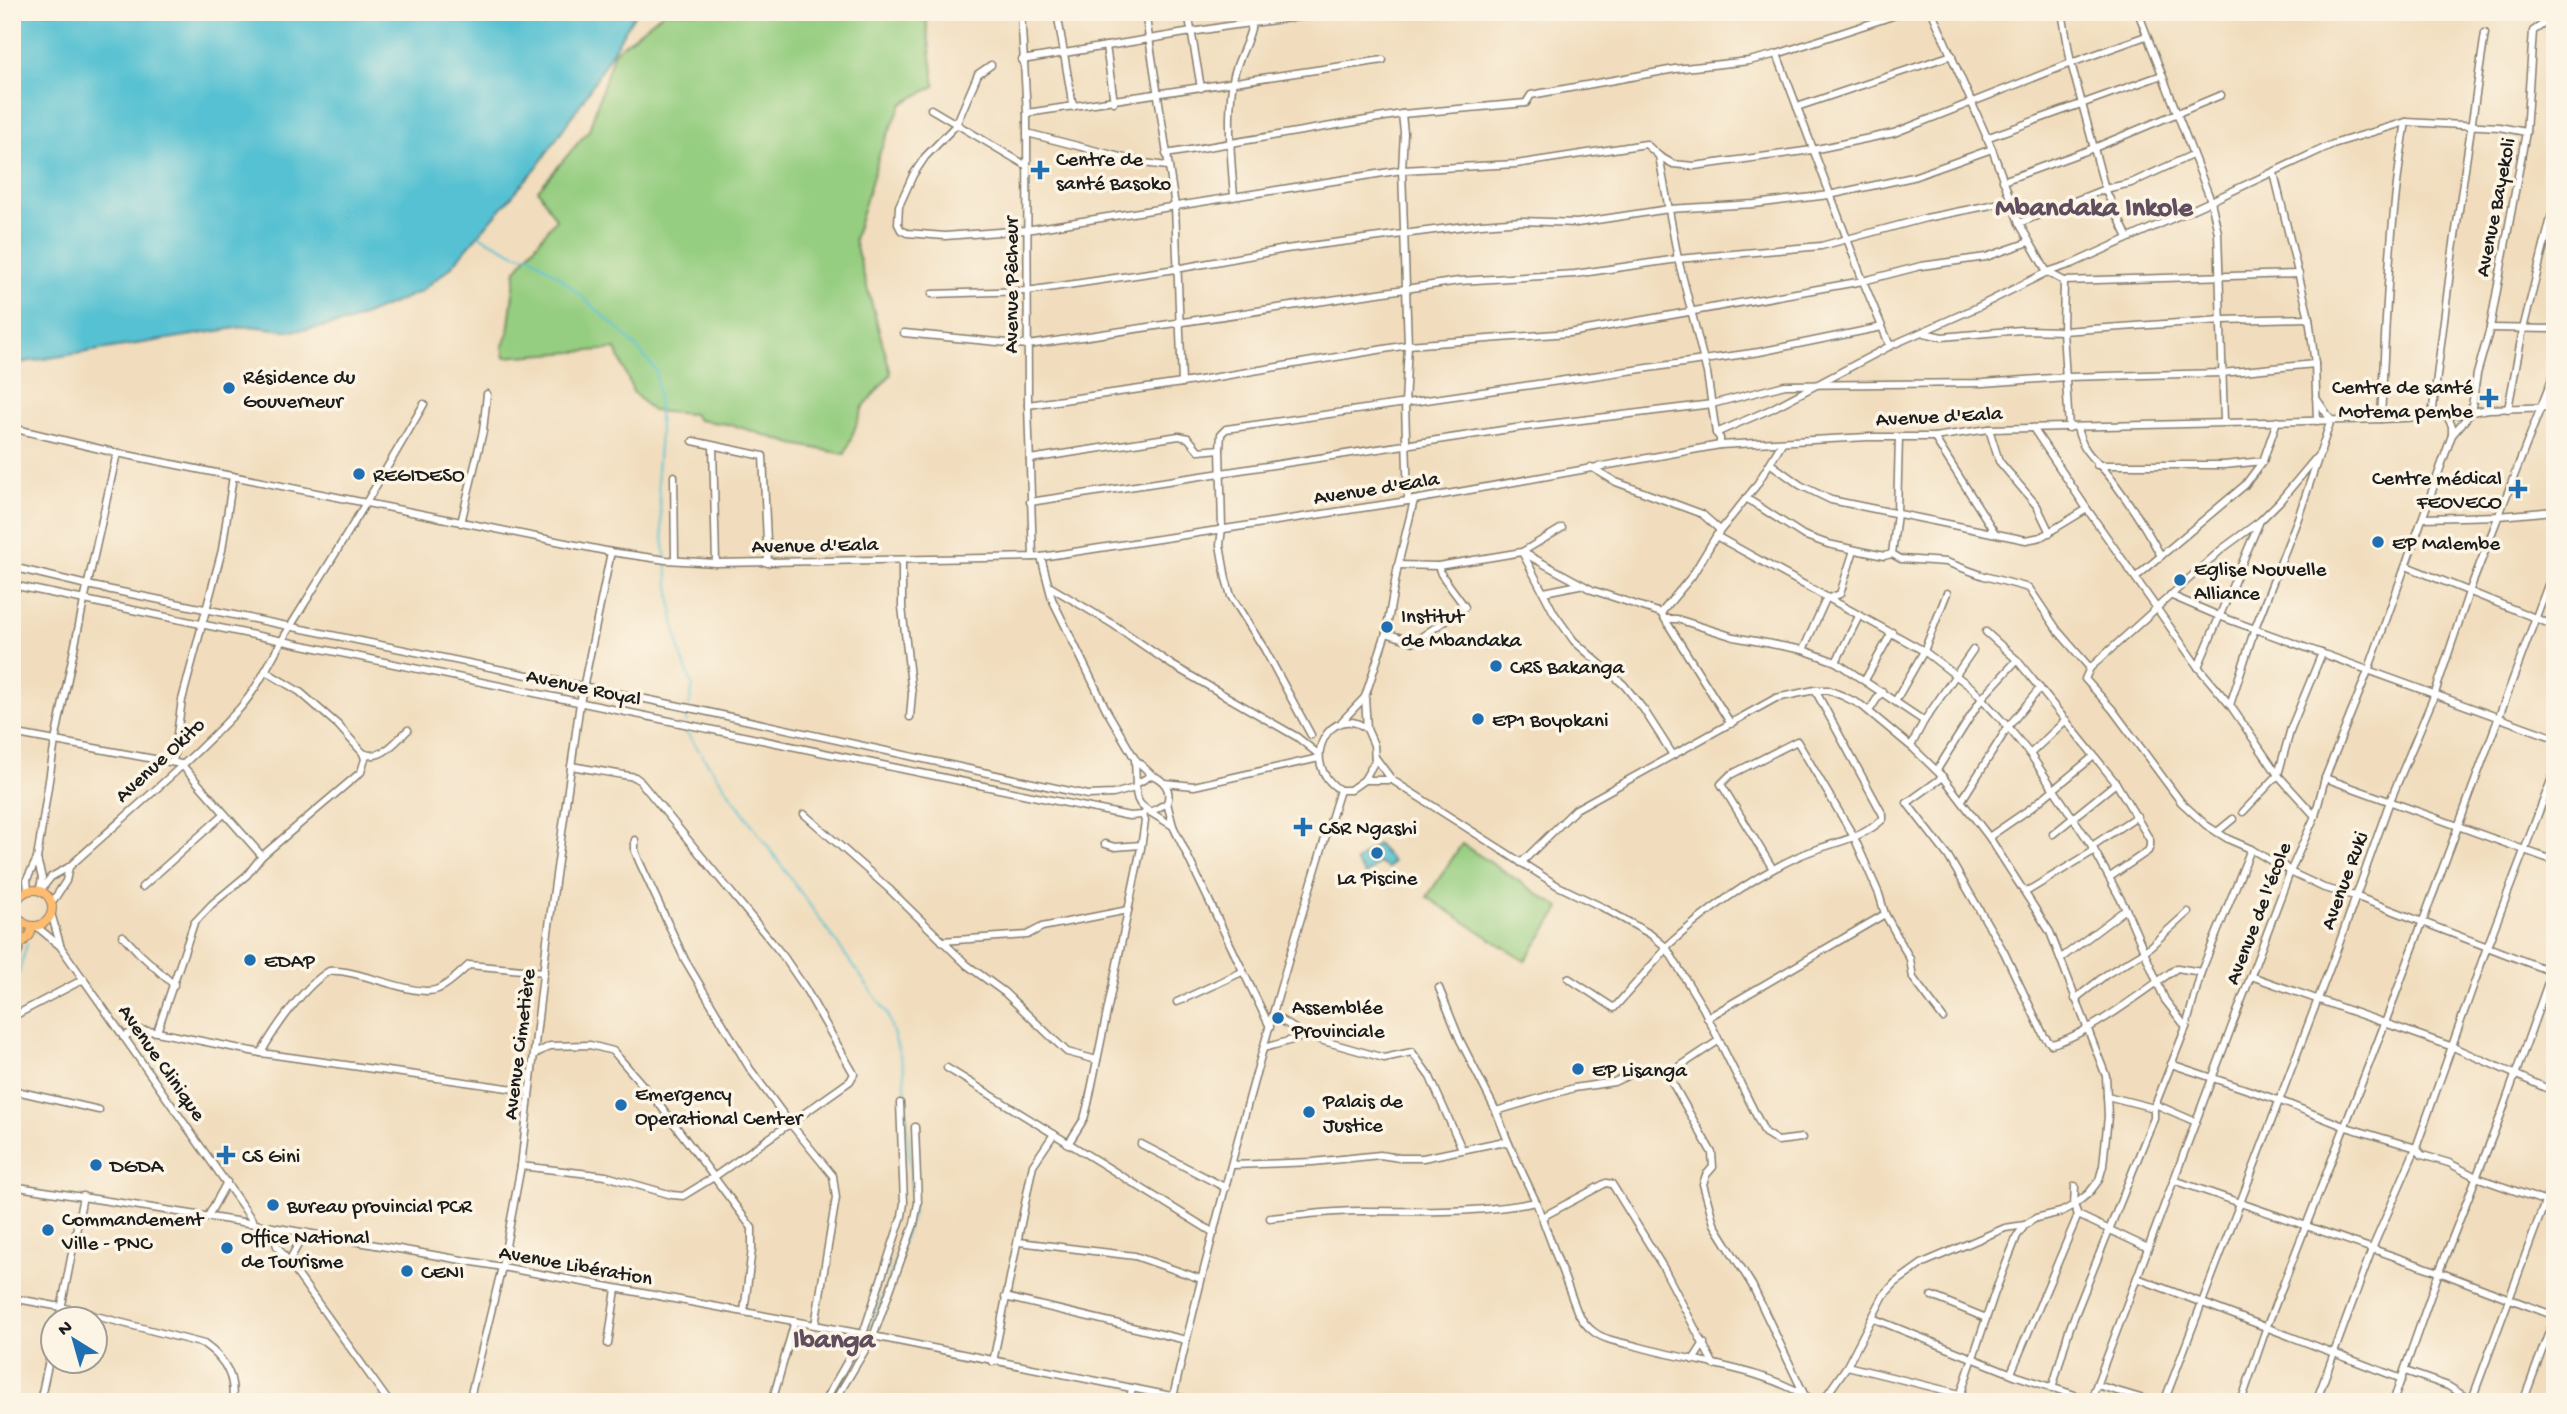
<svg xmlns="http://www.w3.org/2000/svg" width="2567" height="1414" font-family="'Gochi Hand',sans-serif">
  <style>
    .green { fill: #96ce81; stroke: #59754e; stroke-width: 2 }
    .water { fill: #57c1d2; stroke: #3a6e77; stroke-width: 2 }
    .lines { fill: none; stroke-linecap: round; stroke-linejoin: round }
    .stream { stroke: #57c1d2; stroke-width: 2 }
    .minor-casing { stroke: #867c6c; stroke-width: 9 }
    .major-casing { stroke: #867c6c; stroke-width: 10 }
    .minor { stroke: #fff; stroke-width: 6 }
    .major { stroke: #fdbc70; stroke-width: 8 }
    .poi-dot { fill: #1f6fb2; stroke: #fcf5e5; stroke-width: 2.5 }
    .labels { text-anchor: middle; stroke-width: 7; stroke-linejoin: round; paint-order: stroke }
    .poi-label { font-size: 21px; fill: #1c1c1c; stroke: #fcf5e5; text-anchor: start }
    .street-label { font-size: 21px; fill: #1c1c1c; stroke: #fcf5e5 }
    .district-label { font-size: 28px; font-weight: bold; fill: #604d5e; stroke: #fcf5e5 }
  </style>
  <rect width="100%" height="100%" fill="#fcf5e5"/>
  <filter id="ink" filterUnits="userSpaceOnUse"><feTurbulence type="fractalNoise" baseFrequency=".0143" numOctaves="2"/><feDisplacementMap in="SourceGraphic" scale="14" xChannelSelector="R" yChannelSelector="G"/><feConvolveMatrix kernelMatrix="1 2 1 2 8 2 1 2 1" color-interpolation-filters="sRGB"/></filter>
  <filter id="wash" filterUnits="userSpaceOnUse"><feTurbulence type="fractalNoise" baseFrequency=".00686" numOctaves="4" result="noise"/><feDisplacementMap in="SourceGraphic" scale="28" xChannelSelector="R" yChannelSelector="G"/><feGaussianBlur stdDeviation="1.57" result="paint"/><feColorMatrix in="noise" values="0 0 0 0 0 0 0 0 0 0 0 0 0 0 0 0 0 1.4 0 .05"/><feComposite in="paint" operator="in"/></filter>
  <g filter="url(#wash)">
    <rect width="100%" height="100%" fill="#f1ddbd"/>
    <!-- green -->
    <g class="green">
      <polygon points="664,12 925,12 935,86 902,104 881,149 854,240 891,374 863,407 845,454 793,444 733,425 698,420 693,414 652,411 633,392 616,349 505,357 503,346 508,333 516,270 556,219 538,190 589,130 614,52"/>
      <polygon points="1462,844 1560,908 1525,961 1427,897"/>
    </g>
    <!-- water -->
    <g class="water">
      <polygon points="12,12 636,12 585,97 537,167 450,268 420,292 349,322 317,328 291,331 249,326 12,364"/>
      <polygon points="1377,844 1393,862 1388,868 1379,863 1365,875 1356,862"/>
    </g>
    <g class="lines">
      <!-- stream -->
      <g class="stream">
        <polyline points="480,236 518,255 530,255 561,278 624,334 656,370 660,432 657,471 662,529 673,616 680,652 693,687 689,705"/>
        <polyline points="686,722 688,711"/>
        <polyline points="685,728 685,731 887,1013 904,1069 913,1213 869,1333"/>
        <polyline points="12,935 12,942"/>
        <polyline points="12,996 27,944"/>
        <polyline points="837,1386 867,1338"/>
      </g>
    </g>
  </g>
  <g filter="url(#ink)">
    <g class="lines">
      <!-- minor casing -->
      <g class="minor-casing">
        <g id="minor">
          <polyline points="1021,12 1027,113 1028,405 1033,557"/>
          <polyline points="1057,12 1073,107"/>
          <polyline points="1145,12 1175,206 1182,383"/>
          <polyline points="1188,12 1201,88"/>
          <polyline points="1932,12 1992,149 2019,223 2047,272 2064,281 2299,274"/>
          <polyline points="2062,12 2071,63 2105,189 2128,238"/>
          <polyline points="1106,46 1114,102"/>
          <polyline points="1777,54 1863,281 1890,346"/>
          <polyline points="1022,60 1228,26 1339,12"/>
          <polyline points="991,65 978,74 956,125 925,157 913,175 899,206 898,224 901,230 907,233 945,236 1026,230 1402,170 1516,164 1646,144 1659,156 1673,164 1694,166 1812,150 1894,133 2071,63 2146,36"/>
          <polyline points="1797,107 1952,55"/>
          <polyline points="931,109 1027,166"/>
          <polyline points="1027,113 1383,60"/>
          <polyline points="1402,114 1404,133 1402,170 1408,345 1405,404 1408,501"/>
          <polyline points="1027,133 1144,163 1167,166"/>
          <polyline points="1986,138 2162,75"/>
          <polyline points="1166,154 1402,114 1526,103 1531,95 1675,69 1749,61 1777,54 1905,12"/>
          <polyline points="1659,156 1678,259 1707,373 1716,433"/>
          <polyline points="2274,173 2309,318 2315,364 2317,421"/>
          <polyline points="2003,181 2094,148 2221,95"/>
          <path d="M1234,196C1231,159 1227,118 1233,80C1236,60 1249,44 1252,23"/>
          <polyline points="2019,223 2105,189 2131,183 2192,155"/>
          <polyline points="2064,281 2063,331 2069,428"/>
          <polyline points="932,294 1027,291 1176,269 1286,249 1481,224 1522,221 1577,223 1669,209 1754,204 1829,195 1913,177 1992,149"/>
          <polyline points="2490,328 2555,329"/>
          <polyline points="904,333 1028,345 1459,281 1575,274 1678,259 1821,246 1926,218 2011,201"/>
          <polyline points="1924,333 1942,337 2021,330 2063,331 2222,320 2309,318"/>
          <polyline points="1028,405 1182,383 1408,345 1569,333 1604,327 1863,281 1921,266 1986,257 2029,242"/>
          <polyline points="2508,409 2523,329 2555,202"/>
          <polyline points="2432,416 2451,264 2485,33"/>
          <path d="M2381,419C2386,319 2389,220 2406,122"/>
          <polyline points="2224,421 2218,233 2211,201 2333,144 2406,122 2499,127 2526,132"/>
          <polyline points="12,428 117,453 611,552 666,560 716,563 1041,557 1414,500 1720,445 1868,437 1934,437 1989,429 2381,419 2447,416 2489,409 2555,407"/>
          <polyline points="2033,428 2087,509 2198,667 2230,705 2278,775 2315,816"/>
          <path d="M2077,428C2085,459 2097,458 2113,481C2131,505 2147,530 2161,556"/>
          <polyline points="1989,429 1999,461 2037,506 2050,533"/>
          <polyline points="2452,435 2471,413 2477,374 2490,328 2526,132 2533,31 2555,16"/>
          <polyline points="1934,437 1995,533"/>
          <polyline points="693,441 763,456 768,563"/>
          <polyline points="1720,445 1720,438 1716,433 1771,409 1890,346 1978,307 2047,272 2072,264 2211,201 2138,12"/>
          <polyline points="713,446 716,563"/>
          <polyline points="1220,449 1222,528 1220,545 1226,579 1231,596 1265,650 1311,735"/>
          <polyline points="2321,452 2279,502 2260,521 2222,549 2090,668 2085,679 2112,709 2181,802 2206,825 2228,839 2251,849 2271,861 2281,863 2290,872 2324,888 2355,896 2555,973"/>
          <polyline points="1030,459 1179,436 1188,438 1199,451 1220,449 1221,434 1226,429 1759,352 1882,327"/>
          <polyline points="1771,464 1800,485 1831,500 2026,540 2041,537 2087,509"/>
          <polyline points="2097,465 2224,465 2263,461"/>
          <polyline points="1591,467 1616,482 1702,514 1720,530"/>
          <polyline points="674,476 675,560"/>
          <polyline points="1746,498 1803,535 1828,544 1884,556 1892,554 1897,514 1899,437"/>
          <polyline points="1030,502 1516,428 1712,404 1785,385 1983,383 2067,377 2222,373 2315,364"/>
          <polyline points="2423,518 2499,516 2555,511"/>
          <polyline points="461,523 483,431 487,394"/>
          <polyline points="1562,528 1522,552 1554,613 1574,641 1624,685 1644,710 1673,755"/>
          <polyline points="1716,536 1924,651 1972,688 2008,727 2030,754 2092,846 2126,909 2165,1000 2186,1027"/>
          <polyline points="1892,554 1901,559 1946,562 1984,576 2029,588 2058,631 2090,668"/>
          <polyline points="1041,557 1052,599 1107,711 1135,759 1152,775"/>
          <polyline points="902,560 902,607 912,694 910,717"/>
          <polyline points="1398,565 1438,566 1522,552 1592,590 1661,613 1731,724"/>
          <polyline points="2406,566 2555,626"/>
          <polyline points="12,567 87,585 699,710 1088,795 1113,794 1135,788"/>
          <polyline points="2136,577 2245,485 2263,461 2277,421"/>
          <polyline points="12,585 1129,816 1143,815 1146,811"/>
          <polyline points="1049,586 1114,625 1172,665 1297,737 1318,754"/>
          <polyline points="1544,592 1579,585"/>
          <polyline points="2170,595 2219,616 2555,738"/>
          <polyline points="1661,613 1692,576 1716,536 1756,486 1782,443"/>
          <polyline points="1666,619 1677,619 1734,637 1803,650 1836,662 1924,721"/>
          <polyline points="1986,632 2017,660 2116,783 2150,840 2150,846 2148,851 2110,877"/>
          <polyline points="1386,633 1414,642 1465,607 1441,574 1438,566"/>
          <polyline points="1803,650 1826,599 1840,594 1854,550"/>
          <polyline points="1836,662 1859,616"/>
          <polyline points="2198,667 2259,523"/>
          <polyline points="1865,680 1892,632"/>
          <polyline points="1896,700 1924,651 1947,593"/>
          <polyline points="2230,705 2255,628 2298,518 2331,420 2316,398"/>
          <polyline points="1869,711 1882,691"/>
          <polyline points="1342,721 1365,697"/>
          <path d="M1367,729C1332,701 1296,762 1340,790H1350L1364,780L1375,761L1374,745L1367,729L1365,697L1386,633L1398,565L1414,500"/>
          <polyline points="12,733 181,764 262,856"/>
          <polyline points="1911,746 1924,721 1973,650"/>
          <path d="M363,753C381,762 396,741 408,730"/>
          <polyline points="2030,754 2066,720"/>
          <polyline points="1375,757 1392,780 1558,886 1602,907 1650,934 1666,947 1703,1008 1765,1133 1778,1141 1802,1138"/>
          <path d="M1135,759C1138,808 1128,799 1173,826"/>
          <polyline points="173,762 182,700 222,550 233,476"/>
          <polyline points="1937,770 1982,698 2017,660"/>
          <path d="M1943,777L1907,803L1948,856L2004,952L2044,1036L2051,1044C2085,1037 2147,989 2177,968L2201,972L2186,1027L2154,1108L2107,1096"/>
          <polyline points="2325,778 2555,861"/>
          <polyline points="1364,780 1392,780"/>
          <polyline points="1164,783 1194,786 1319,758"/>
          <path d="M1136,784L1152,775C1164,780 1172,790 1167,803L1151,812"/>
          <polyline points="1962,800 2008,727 2040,688"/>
          <polyline points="1167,803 1173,826 1270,1027"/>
          <polyline points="2243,812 2278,775 2291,728 2322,653"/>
          <polyline points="804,814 889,889 967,965 1004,992 1067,1052 1097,1060"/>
          <polyline points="2217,832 2233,819"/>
          <polyline points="2053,834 2116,783"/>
          <polyline points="1989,837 2031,808 2094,756"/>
          <polyline points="635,840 635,851 639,861 685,960 750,1069 789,1122 833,1176 836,1198 815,1325"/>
          <polyline points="1105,844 1115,847 1141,845"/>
          <polyline points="37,859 42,878 40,888"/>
          <polyline points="1521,863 1576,809 1776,698 1815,690 1828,690 1843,696 1861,705 1914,749 1943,777 1989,837 2050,932 2106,1076 2108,1116 2103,1166 2099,1180 2089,1193 2074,1205 2061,1212 2036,1218 2025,1225 2017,1236 1995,1292 1958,1402"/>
          <polyline points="142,887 224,814"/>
          <polyline points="28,891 27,879 37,859 55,741 84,601 117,453"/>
          <path d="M40,891L51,877L69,867C126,815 187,765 240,708C261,684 273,654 290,627C336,553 381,479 424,404"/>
          <polyline points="2026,892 2092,852 2092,846 2137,816"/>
          <polyline points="12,901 17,901"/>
          <polyline points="51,904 66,881 69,867"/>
          <polyline points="51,913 60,944"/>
          <polyline points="1885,914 1910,959 1913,978 1943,1018"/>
          <polyline points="12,916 17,916"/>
          <polyline points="36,926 60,946 255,1224"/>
          <polyline points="123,936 139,953 174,985"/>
          <polyline points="942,941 1027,935 1042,927 1128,910"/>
          <path d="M1666,947C1706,911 1751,878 1799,856C1827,843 1860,841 1883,819V815L1815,690"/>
          <polyline points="2060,959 2126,909"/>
          <polyline points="2201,972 2251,849"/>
          <polyline points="2251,976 2453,1047 2555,1092"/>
          <polyline points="1568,978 1614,1008 1667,948"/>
          <polyline points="1439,988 1460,1040 1496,1111"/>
          <polyline points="2075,999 2107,974 2144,952 2188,912"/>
          <polyline points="1177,1002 1242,972"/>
          <polyline points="1273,1015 1306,1036 1384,1058 1412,1052 1430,1077 1462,1149"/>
          <polyline points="12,1017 84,979"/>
          <polyline points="1707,1018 1885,914 1879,894 1854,837 1797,741 1730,775 1721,784 1773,869"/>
          <polyline points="157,1032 194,923 212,904 247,875 262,856 361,772 365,759 363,753 338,725 300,692 265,671"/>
          <polyline points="123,1037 137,1030 157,1032 261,1053 529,1091"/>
          <polyline points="1264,1048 1306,1036"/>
          <path d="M261,1053C275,1028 304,986 329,971C358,968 416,999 438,989C450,984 460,973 469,965L544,972"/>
          <polyline points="535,1054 550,1046 590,1045 613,1051 660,1105 752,1228 752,1249 744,1312"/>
          <polyline points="2171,1064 2278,1100 2346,1127 2416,1148 2422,1155 2449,1163 2476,1177 2555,1205"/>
          <polyline points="947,1068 1214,1233"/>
          <polyline points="1665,1070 1712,1153 1713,1167 1706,1175 1703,1184 1714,1224 1752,1285 1804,1394"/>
          <polyline points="12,1090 99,1110"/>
          <polyline points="2155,1104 2196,1122"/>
          <polyline points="1068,1144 1084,1119 1088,1104 1141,848 1145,821 1143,815"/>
          <polyline points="1141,1144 1226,1188"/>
          <polyline points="1509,1144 1496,1111 1574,1088 1614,1082 1642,1069 1676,1069 1718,1041"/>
          <path d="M1233,1165L1313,1162L1380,1155L1400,1158H1423L1500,1142L1509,1144L1536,1202L1577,1311C1581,1319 1586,1326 1594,1332C1606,1341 1625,1343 1640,1347C1697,1363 1765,1368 1816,1402"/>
          <polyline points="521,1166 606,1176 672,1195 683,1196 714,1177 850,1081 854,1074 805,988 784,957 639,780 635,777 571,766"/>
          <polyline points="2174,1180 2439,1272 2555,1316"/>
          <polyline points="12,1186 255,1224 502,1267 863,1334 1201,1402"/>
          <polyline points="2075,1186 2074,1205 2078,1215 2148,1248"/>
          <polyline points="1542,1217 1606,1183 1612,1184 1663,1267 1714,1365"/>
          <polyline points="207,1218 227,1182"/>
          <path d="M1270,1218C1301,1215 1332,1211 1363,1211C1421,1211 1479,1214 1536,1202"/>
          <polyline points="271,1227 277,1246 389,1402"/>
          <polyline points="1019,1242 1135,1256 1201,1279"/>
          <polyline points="289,1261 304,1234"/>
          <polyline points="2137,1278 2402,1379"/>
          <polyline points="1932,1296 1986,1318"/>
          <polyline points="1005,1297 1186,1340"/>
          <path d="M12,1298L61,1307L204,1344C224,1358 236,1377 232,1402"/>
          <polyline points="1872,1318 2017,1376 2090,1400"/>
          <polyline points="59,1320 83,1196"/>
          <polyline points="608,1344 616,1289"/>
          <polyline points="1693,1360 1704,1343"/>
          <polyline points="993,1362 1031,1174 1033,1165 1054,1134"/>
          <polyline points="1847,1366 1960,1394"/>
          <polyline points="2405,1371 2448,1386 2472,1401"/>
          <polyline points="2011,1373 2078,1215"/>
          <polyline points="2097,1385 2154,1402"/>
          <polyline points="2052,1389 2069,1330 2154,1118 2154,1108"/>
          <polyline points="42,1393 53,1402"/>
          <path d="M1173,1397C1220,1194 1278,989 1340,790"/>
          <polyline points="40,1402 52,1346"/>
          <polyline points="377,1402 378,1401"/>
          <polyline points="469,1402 502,1267 521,1166 547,940 580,703 611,552"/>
          <polyline points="772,1402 795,1321"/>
          <polyline points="824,1402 863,1334 902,1216 904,1203 900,1103"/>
          <polyline points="834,1402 873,1337 914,1224 918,1203 915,1127"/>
          <polyline points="1129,1402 1132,1389"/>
          <polyline points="1822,1402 1847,1366 1884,1295 1895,1283 1923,1263 2005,1228 2025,1225"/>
          <polyline points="2090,1402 2290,872 2315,816 2325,778 2368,671 2452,435 2452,426 2447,416"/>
          <polyline points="2164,1402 2339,944 2390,801 2434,696 2469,592 2555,371"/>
          <polyline points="2241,1402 2267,1326 2385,1023 2555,566"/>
          <polyline points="2316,1402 2372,1249 2416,1148 2487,947 2555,770"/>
          <polyline points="2393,1402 2439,1272 2502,1112 2555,963"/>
          <polyline points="2471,1402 2555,1175"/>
          <polyline points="2523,1402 2555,1316"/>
        </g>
      </g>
      <!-- major casing -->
      <g class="major-casing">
        <g id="major">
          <circle cx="34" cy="908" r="18"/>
          <polyline points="20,945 30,935 33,926"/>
          <polyline points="12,974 20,945 21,921"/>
        </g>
      </g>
      <!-- minor -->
      <use href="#minor" class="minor"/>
      <!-- major -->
      <use href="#major" class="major"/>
    </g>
  </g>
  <!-- markers -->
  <g class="poi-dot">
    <path d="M1036.5 159.5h7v7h7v7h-7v7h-7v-7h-7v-7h7z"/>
    <circle cx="229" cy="388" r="7"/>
    <path d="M2485.5 387.5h7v7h7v7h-7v7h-7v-7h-7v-7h7z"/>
    <circle cx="359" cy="474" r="7"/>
    <path d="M2514.5 478.5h7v7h7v7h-7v7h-7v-7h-7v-7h7z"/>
    <circle cx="2378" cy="542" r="7"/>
    <circle cx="2180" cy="580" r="7"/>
    <circle cx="1387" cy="627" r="7"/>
    <circle cx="1496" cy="666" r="7"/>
    <circle cx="1478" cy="719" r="7"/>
    <path d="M1299.5 816.5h7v7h7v7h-7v7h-7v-7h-7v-7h7z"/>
    <circle cx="1377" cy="853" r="7"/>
    <circle cx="250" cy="960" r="7"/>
    <circle cx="1278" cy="1018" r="7"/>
    <circle cx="1578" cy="1069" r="7"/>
    <circle cx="621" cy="1105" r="7"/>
    <circle cx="1309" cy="1112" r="7"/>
    <path d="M222.5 1144.5h7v7h7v7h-7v7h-7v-7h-7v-7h7z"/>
    <circle cx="96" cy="1165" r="7"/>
    <circle cx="273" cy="1205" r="7"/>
    <circle cx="48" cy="1230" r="7"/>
    <circle cx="227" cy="1248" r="7"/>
    <circle cx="407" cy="1271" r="7"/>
  </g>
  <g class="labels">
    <!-- poi labels -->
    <g class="poi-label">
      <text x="1056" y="165">Centre de<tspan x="1056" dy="24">santé Basoko</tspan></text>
      <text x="243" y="383">Résidence du<tspan x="243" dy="24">Gouverneur</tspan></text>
      <text x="2473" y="393" text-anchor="end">Centre de santé<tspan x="2473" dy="24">Motema pembe</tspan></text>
      <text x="373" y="481">REGIDESO</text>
      <text x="2502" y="484" text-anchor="end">Centre médical<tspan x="2502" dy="24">FEOVECO</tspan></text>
      <text x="2392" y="549">EP Malembe</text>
      <text x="2194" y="575">Eglise Nouvelle<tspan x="2194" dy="24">Alliance</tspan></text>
      <text x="1401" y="622">Institut<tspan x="1401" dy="24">de Mbandaka</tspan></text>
      <text x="1510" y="673">CRS Bakanga</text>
      <text x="1492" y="726">EP1 Boyokani</text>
      <text x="1319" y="834">CSR Ngashi</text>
      <text x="1377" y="884" text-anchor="middle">La Piscine</text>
      <text x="264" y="967">EDAP</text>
      <text x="1292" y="1013">Assemblée<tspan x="1292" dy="24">Provinciale</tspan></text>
      <text x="1592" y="1076">EP Lisanga</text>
      <text x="635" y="1100">Emergency<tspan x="635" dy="24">Operational Center</tspan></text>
      <text x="1323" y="1107">Palais de<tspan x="1323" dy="24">Justice</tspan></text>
      <text x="242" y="1162">CS Gini</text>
      <text x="110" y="1172">DGDA</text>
      <text x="287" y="1212">Bureau provincial PCR</text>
      <text x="62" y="1225">Commandement<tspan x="62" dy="24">Ville - PNC</tspan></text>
      <text x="241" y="1243">Office National<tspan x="241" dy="24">de Tourisme</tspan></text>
      <text x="421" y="1278">CENI</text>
    </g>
    <!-- street labels -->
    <g class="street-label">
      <text transform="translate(2494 207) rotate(-79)" y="7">Avenue Bayekoli</text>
      <text transform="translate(1010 285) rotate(-90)" y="7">Avenue Pêcheur</text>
      <text transform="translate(1939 415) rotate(-3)" y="7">Avenue d'Eala</text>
      <text transform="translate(1376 487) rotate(-9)" y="7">Avenue d'Eala</text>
      <text transform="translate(815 544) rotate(-1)" y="7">Avenue d'Eala</text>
      <text transform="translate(584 686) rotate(12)" y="7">Avenue Royal</text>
      <text transform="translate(159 759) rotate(-43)" y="7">Avenue Okito</text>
      <text transform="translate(2343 880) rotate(-70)" y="7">Avenue Ruki</text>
      <text transform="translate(2257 913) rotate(-69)" y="7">Avenue de l'école</text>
      <text transform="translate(518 1044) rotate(-83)" y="7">Avenue Cimetière</text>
      <text transform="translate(163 1062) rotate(55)" y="7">Avenue Clinique</text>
      <text transform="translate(576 1264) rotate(10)" y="7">Avenue Libération</text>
    </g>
    <!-- district labels -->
    <g class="district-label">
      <text x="2094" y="215">Mbandaka Inkole</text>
      <text x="834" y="1347">Ibanga</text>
    </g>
  </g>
  <!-- margin -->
  <rect width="2567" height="1414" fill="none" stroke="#fcf5e5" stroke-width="42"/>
  <!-- north arrow -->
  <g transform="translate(74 1340) rotate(323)"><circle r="33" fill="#fcf5e5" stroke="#a29e95" stroke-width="2"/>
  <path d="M0-5L12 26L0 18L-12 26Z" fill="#1f6fb2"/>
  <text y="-10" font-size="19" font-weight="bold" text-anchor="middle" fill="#1c1c1c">N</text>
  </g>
</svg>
